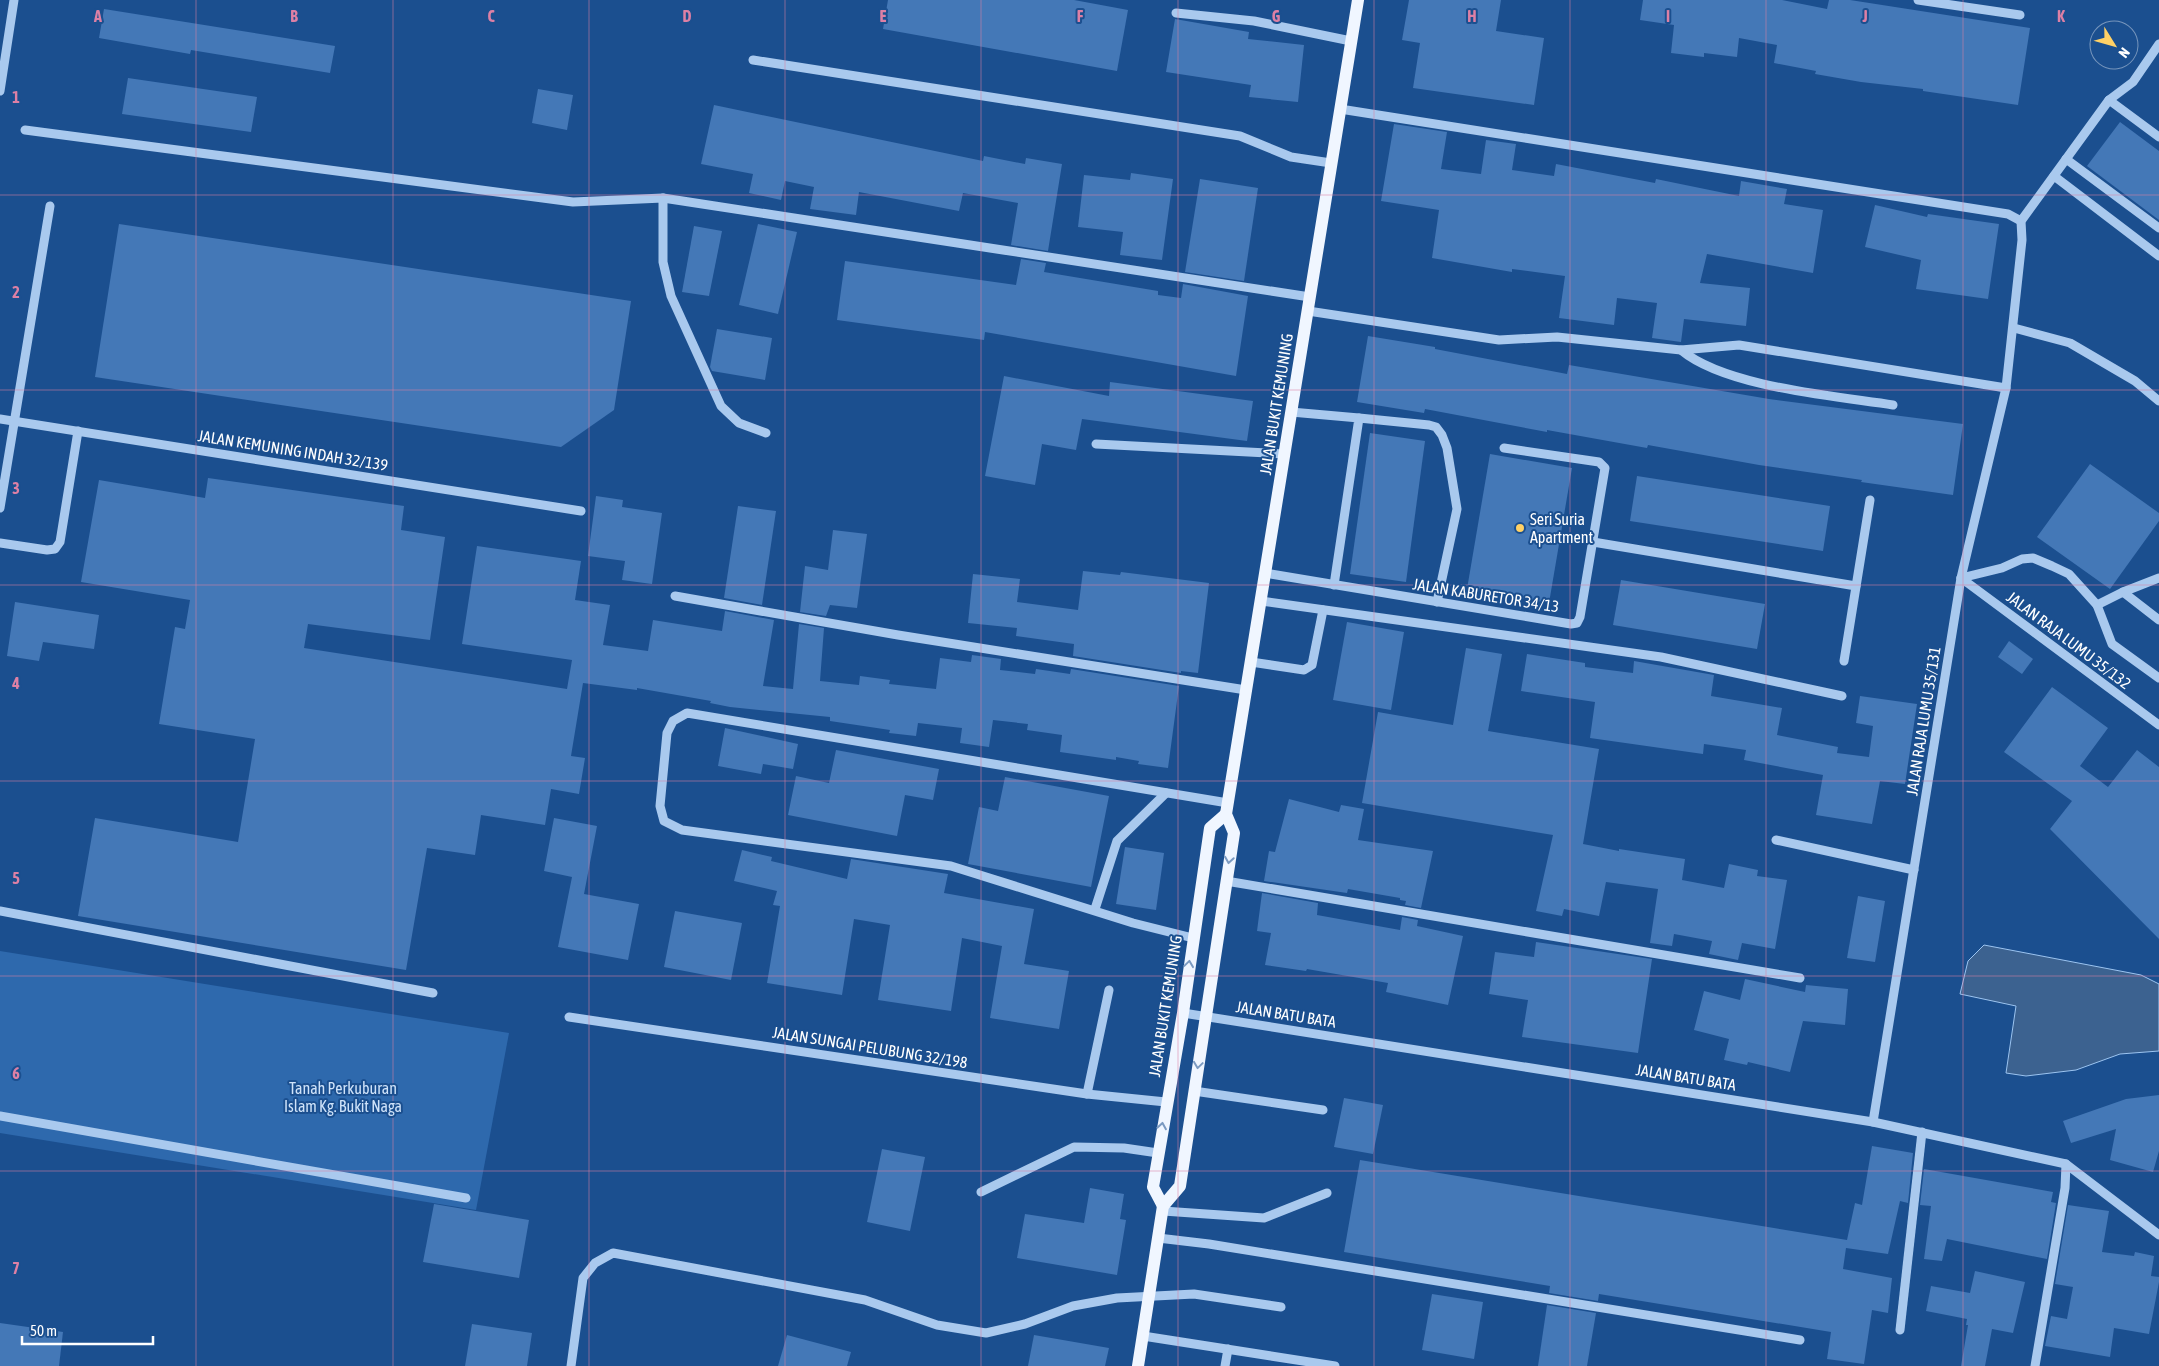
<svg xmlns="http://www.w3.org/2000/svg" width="2159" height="1366" font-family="'Asap Condensed',sans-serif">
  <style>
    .green { fill: #2e69ad }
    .water { fill: #3c6290; stroke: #9cc4f0 }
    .building { fill: #4478b7 }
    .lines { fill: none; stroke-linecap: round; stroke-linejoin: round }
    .minor { stroke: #a9c9ee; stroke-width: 9 }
    .major { stroke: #f0f6ff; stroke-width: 12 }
    .oneway { stroke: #7b9ac1 }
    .grid { fill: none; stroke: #dd80a5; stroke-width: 1; stroke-opacity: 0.55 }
    .poi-dot { fill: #ffd166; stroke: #1b4f8f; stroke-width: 2 }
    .labels { text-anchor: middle; stroke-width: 4; stroke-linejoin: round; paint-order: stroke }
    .street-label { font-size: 16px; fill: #fff; stroke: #1b4f8f }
    .poi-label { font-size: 16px; fill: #fff; stroke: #1b4f8f; text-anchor: start }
    .park-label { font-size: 16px; fill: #cfe3fa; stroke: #1b4f8f }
    .grid-label { font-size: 16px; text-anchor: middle; font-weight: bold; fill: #dd80a5; stroke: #1b4f8f; stroke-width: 4; stroke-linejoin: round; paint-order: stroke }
  </style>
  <rect width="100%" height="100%" fill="#1b4f8f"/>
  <!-- green -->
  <polygon class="green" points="0,951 509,1033 476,1210 0,1133"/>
  <!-- water -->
  <polygon class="water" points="1984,945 2141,975 2159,984 2159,1051 2120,1054 2076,1070 2026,1076 2006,1073 2016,1006 1960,994 1968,961"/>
  <!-- building -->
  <g class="building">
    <polygon points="888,0 1074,0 1128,10 1117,71 883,29"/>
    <polygon points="1409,0 1501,0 1496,31 1544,38 1534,105 1413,88 1420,43 1402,40"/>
    <polygon points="1643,0 1782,0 1827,9 1829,0 1850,0 2030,28 2018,105 1923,91 1923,89 1861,82 1815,74 1816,71 1774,63 1777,45 1739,38 1737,57 1704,53 1704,57 1671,53 1674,25 1640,20"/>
    <polygon points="104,9 335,46 330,73 191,50 190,54 99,38"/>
    <polygon points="1175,19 1249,32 1248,39 1304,45 1298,102 1249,97 1251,85 1166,72"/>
    <polygon points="128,78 257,97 251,132 122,114"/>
    <polygon points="538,89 573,95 567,130 532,123"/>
    <polygon points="714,105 983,161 984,156 1025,164 1026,158 1062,164 1048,251 1011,245 1018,203 963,193 959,211 859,192 856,215 810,209 814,187 785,181 781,200 749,193 753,174 701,164"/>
    <polygon points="2120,122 2159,151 2159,220 2087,166"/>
    <polygon points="1394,124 1447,132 1441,169 1481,174 1486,140 1516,144 1512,170 1554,176 1556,164 1655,183 1656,179 1739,196 1741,181 1787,189 1784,204 1823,210 1813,273 1707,254 1700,283 1750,288 1746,326 1684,319 1681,342 1652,338 1657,303 1617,298 1614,325 1559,318 1565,276 1512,269 1512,272 1432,258 1439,210 1381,201"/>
    <polygon points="1131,173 1173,179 1162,260 1120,255 1123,232 1078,227 1084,175 1130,180"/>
    <polygon points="1200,179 1258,188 1244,281 1185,272"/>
    <polygon points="1875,205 1927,217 1928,214 1999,224 1988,299 1916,289 1921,260 1865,247"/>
    <polygon points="119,224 631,301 614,410 561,447 95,377"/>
    <polygon points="758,224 797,232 778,314 739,305"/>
    <polygon points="694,226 722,231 709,296 682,292"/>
    <polygon points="1021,259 1046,263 1044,272 1158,291 1158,295 1181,298 1183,284 1248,296 1236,376 985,332 984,340 837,320 845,261 1016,285"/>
    <polygon points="717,329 772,338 765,380 712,371 710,367"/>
    <polygon points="1368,336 1435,347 1435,349 1567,374 1569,365 1769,399 1963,424 1953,495 1861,482 1862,480 1759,465 1648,445 1647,448 1547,430 1547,432 1425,409 1424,413 1357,402"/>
    <polygon points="1004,376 1109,396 1110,382 1253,401 1247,441 1082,419 1076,450 1042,444 1035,485 985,476"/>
    <polygon points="1370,433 1425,441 1406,582 1350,574"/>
    <polygon points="1490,454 1572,468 1549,603 1467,589"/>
    <polygon points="2090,464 2159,513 2159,521 2110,589 2037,537"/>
    <polygon points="1637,476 1830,506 1823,551 1630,521"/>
    <polygon points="208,478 404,506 401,530 445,537 430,640 308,624 304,648 567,689 572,660 462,644 477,546 581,561 575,600 610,605 603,645 648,651 653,620 722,631 725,611 774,620 763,686 793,689 799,624 824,628 820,681 859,685 860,676 890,680 889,684 936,689 940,658 971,662 972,655 1001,659 1000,670 1035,674 1036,669 1070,674 1071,669 1179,686 1168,768 1138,764 1139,761 1116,757 1116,760 1060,752 1062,735 1027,730 1028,724 993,720 989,747 960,743 962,728 918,723 916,736 889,733 890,730 830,721 830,717 730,707 710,703 711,701 637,688 637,690 583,683 571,756 585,758 579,794 551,789 545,825 481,815 475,855 427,848 406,970 78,916 95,818 238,842 255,739 159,724 175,627 185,629 190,600 81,582 99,480 205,498"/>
    <polygon points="596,496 623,500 622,507 662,513 652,584 622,580 625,561 588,556"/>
    <polygon points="738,506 776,511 762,605 724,598"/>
    <polygon points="833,530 867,534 857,608 830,605 826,616 800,612 805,566 828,570"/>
    <polygon points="1083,571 1120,575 1121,572 1209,583 1198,673 1181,671 1181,673 1073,656 1074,644 1016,636 1017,628 968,623 973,574 1020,579 1017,602 1078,610"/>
    <polygon points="1621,580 1765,604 1757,649 1613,625"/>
    <polygon points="15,602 99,615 94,649 43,642 39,661 7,656"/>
    <polygon points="1347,622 1404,632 1391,710 1333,700"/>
    <polygon points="2009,641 2033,659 2022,674 1998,657"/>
    <polygon points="1466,648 1502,654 1488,731 1599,749 1583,844 1619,851 1619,849 1685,859 1682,880 1724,888 1729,864 1758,870 1757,876 1787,880 1775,949 1742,943 1738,960 1709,954 1712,941 1674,934 1672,946 1650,943 1658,889 1606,882 1599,916 1564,909 1562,916 1536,911 1553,835 1362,803 1378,712 1453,725"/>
    <polygon points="1527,654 1585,663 1585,667 1633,673 1634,661 1714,675 1711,696 1782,708 1777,735 1838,747 1837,753 1869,757 1873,726 1856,723 1860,696 1917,704 1905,784 1880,781 1872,824 1816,815 1823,775 1744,760 1746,750 1704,744 1703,754 1590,738 1595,702 1521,691"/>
    <polygon points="2052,687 2108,728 2080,766 2108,787 2137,750 2159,767 2159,939 2050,829 2072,801 2004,752"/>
    <polygon points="725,728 798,744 793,769 763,764 761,774 718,766"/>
    <polygon points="836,750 939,769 933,800 905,795 897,836 788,815 796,776 829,783"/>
    <polygon points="1005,777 1109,796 1091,887 968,864 979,807 998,811"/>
    <polygon points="1289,799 1339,812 1341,805 1364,809 1358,840 1433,851 1421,908 1405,905 1406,901 1400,900 1400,898 1348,889 1347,893 1264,881 1269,851 1275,852"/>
    <polygon points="554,818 597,826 584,894 639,904 628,960 558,947 572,877 544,871"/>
    <polygon points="1125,847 1164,853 1156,910 1116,904"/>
    <polygon points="742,850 772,857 771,861 847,879 851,859 948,874 944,893 1034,909 1024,964 1069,971 1059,1029 990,1018 1002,946 962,938 951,1011 878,1000 890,925 854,919 842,995 767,983 780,906 773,905 777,891 734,881"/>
    <polygon points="1262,893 1318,903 1317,915 1400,930 1402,917 1418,920 1417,926 1463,936 1448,1005 1386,992 1388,983 1307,969 1306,971 1265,965 1271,933 1257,931"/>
    <polygon points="1858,896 1885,901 1875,962 1847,958"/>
    <polygon points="675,911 742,923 731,980 664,967"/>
    <polygon points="1536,942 1652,959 1638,1053 1522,1037 1528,1000 1489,994 1495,952 1534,957"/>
    <polygon points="1745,979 1805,992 1806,985 1848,989 1845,1025 1803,1021 1790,1072 1748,1062 1747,1065 1724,1060 1729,1039 1694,1030 1704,991 1740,1000"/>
    <polygon points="2159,1095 2159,1151 2153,1172 2110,1160 2116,1129 2071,1143 2063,1121 2126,1099"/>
    <polygon points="1344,1098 1383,1105 1373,1154 1334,1147"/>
    <polygon points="1872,1146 1913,1153 1908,1203 1900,1201 1888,1254 1846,1248 1843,1269 1892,1278 1888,1313 1872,1310 1864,1364 1827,1359 1831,1332 1599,1294 1598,1301 1549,1293 1550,1286 1344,1252 1360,1160 1847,1240 1855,1203 1862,1205"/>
    <polygon points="882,1149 925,1157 910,1231 867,1222"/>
    <polygon points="1924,1169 2053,1192 2051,1202 2056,1203 2047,1259 1947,1239 1942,1261 1924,1259 1931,1206 1920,1205"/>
    <polygon points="1090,1188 1124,1194 1120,1219 1126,1220 1117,1275 1017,1258 1025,1214 1084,1223"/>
    <polygon points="434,1204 529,1220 519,1278 423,1262"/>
    <polygon points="2068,1205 2109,1211 2102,1252 2134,1256 2135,1252 2154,1256 2151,1276 2159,1277 2159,1282 2149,1334 2114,1328 2110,1357 2045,1346 2051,1316 2067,1319 2073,1287 2055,1284"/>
    <polygon points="1975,1271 2025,1282 2013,1333 1992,1329 1985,1366 1961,1366 1968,1325 1966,1325 1967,1319 1926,1311 1931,1286 1970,1293"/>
    <polygon points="1432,1294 1483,1302 1474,1359 1422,1350"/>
    <polygon points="1547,1305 1596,1313 1587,1366 1538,1366"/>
    <polygon points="0,1323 63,1332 59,1366 0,1366"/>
    <polygon points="472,1324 532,1333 527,1366 465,1366"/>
    <polygon points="787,1335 851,1352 847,1366 778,1366"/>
    <polygon points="1034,1335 1109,1348 1105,1366 1028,1366"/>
  </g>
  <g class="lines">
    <!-- minor -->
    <g class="minor">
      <polyline points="1918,0 2020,15"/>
      <polyline points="1176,13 1254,21 1351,41"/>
      <polyline points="753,60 1240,136 1291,157 1331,163"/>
      <polyline points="0,91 14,0"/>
      <polyline points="2109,100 2159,137"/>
      <polyline points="1340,109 2008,214 2021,221"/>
      <polyline points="25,130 573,202 663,198 1310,297"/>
      <polyline points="2066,159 2159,228"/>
      <polyline points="2054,176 2159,256"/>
      <polyline points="663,198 663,262 671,296 721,406 739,423 766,433"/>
      <polyline points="1308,311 1499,340 1557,337 1681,350 1739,345 2006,388"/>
      <polyline points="2014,328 2070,343 2135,381 2159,401"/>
      <path d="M1681,350C1725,387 1835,396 1893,405"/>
      <polyline points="1291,412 1359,418 1334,585"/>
      <polyline points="1359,418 1429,425 1436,427 1442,435 1447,448 1457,509 1437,602"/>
      <polyline points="0,419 581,511"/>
      <polyline points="1096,444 1284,454"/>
      <polyline points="0,508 50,206"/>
      <polyline points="1593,542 1856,586"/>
      <polyline points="0,543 47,550 55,549 60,542 78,431"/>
      <polyline points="1265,573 1571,624 1577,623 1580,617 1605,468 1599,462 1504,448"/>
      <polyline points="1961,578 2002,568 2022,559 2033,558 2052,566 2069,574 2097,605 2112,644 2159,678"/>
      <polyline points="1961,578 2159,725"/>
      <polyline points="2123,592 2159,578"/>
      <polyline points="675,596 898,635 1246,690"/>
      <polyline points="1261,601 1661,657 1842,696"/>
      <polyline points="2097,605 2123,592 2159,620"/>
      <polyline points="1844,661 1870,500"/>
      <polyline points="1251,662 1304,670 1312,665 1323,610"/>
      <polyline points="1776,840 1914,870"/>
      <polyline points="1226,881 1800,978"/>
      <polyline points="1095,909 1117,841 1166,793"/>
      <polyline points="0,911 433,993"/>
      <polyline points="1193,938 1133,923 951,866 682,830 664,821 660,806 667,733 673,721 687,713 1228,803"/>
      <polyline points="1183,1013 1873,1122 2066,1164 2159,1235"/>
      <polyline points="569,1017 1087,1094 1166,1102"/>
      <polyline points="1194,1091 1323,1110"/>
      <polyline points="1087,1094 1109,990"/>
      <path d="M0,1116C156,1142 311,1171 466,1198"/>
      <polyline points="1873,1122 1961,578 2006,388 2022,240 2021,221 2109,100 2133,82 2159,44"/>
      <polyline points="981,1192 1074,1147 1124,1148 1158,1153"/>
      <polyline points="1163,1211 1264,1218 1327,1193"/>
      <polyline points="1158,1238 1209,1244 1800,1340"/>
      <polyline points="1900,1330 1922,1132"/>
      <polyline points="1143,1336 1335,1366"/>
      <polyline points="571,1366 583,1278 595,1263 613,1253 865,1300 937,1325 986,1333 1025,1324 1073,1306 1117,1298 1194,1294 1281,1307"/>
      <polyline points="1225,1366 1228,1349"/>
      <polyline points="2035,1366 2065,1188 2066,1164"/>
    </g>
    <!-- major -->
    <g class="major">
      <polyline points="1163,1206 1153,1187 1183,1013 1210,828 1226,814"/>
      <polyline points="1138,1366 1163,1206 1180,1186 1234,833 1226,814 1358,0"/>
    </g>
  </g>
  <!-- one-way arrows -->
  <defs><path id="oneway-chevron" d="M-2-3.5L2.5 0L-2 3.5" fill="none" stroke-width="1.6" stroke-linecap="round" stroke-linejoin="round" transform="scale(1.25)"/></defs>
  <g class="oneway">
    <use href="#oneway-chevron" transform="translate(1229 860) rotate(99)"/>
    <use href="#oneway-chevron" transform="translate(1189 964) rotate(-82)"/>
    <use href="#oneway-chevron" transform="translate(1198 1065) rotate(98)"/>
    <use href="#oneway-chevron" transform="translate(1162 1126) rotate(-81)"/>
  </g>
  <!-- grid -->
  <path class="grid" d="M196,0V1366M393,0V1366M589,0V1366M785,0V1366M981,0V1366M1178,0V1366M1374,0V1366M1570,0V1366M1766,0V1366M1963,0V1366M0,195H2159M0,390H2159M0,585H2159M0,781H2159M0,976H2159M0,1171H2159"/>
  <!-- markers -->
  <circle class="poi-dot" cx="1520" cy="528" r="5"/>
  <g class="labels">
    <!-- street labels -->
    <g class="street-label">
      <text transform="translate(1276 404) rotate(-81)" y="6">JALAN BUKIT KEMUNING</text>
      <text transform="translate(293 450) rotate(9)" y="6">JALAN KEMUNING INDAH 32/139</text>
      <text transform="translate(1486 595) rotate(9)" y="6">JALAN KABURETOR 34/13</text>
      <text transform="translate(2069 640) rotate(37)" y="6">JALAN RAJA LUMU 35/132</text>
      <text transform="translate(1923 721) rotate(-81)" y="6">JALAN RAJA LUMU 35/131</text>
      <text transform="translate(1165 1006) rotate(-81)" y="6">JALAN BUKIT KEMUNING</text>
      <text transform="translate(1286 1014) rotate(9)" y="6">JALAN BATU BATA</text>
      <text transform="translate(870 1047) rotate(9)" y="6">JALAN SUNGAI PELUBUNG 32/198</text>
      <text transform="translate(1686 1077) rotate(9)" y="6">JALAN BATU BATA</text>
    </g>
    <!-- poi labels -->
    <g class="poi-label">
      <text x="1530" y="525">Seri Suria<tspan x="1530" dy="18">Apartment</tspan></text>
    </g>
    <!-- park labels -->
    <g class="park-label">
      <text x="343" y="1094">Tanah Perkuburan<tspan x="343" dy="18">Islam Kg. Bukit Naga</tspan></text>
    </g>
  </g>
  <g class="grid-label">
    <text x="98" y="22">A</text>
    <text x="294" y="22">B</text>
    <text x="491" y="22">C</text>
    <text x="687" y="22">D</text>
    <text x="883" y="22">E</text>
    <text x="1080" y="22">F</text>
    <text x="1276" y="22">G</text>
    <text x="1472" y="22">H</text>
    <text x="1668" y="22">I</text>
    <text x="1865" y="22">J</text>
    <text x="2061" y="22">K</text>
    <text x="16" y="103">1</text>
    <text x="16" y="298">2</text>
    <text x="16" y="494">3</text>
    <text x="16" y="689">4</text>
    <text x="16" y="884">5</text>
    <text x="16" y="1079">6</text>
    <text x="16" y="1274">7</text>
  </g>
  <!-- north arrow -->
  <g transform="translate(2114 45) rotate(127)"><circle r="24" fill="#1b4f8f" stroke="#7695bc"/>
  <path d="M0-4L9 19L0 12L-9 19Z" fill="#ffd166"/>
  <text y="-8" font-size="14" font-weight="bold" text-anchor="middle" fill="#ffffff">N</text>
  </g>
  <!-- scale -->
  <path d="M22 1336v8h131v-8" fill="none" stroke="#ffffff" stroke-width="2.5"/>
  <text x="30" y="1336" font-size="15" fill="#ffffff" stroke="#1b4f8f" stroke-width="4" paint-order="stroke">50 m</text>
</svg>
